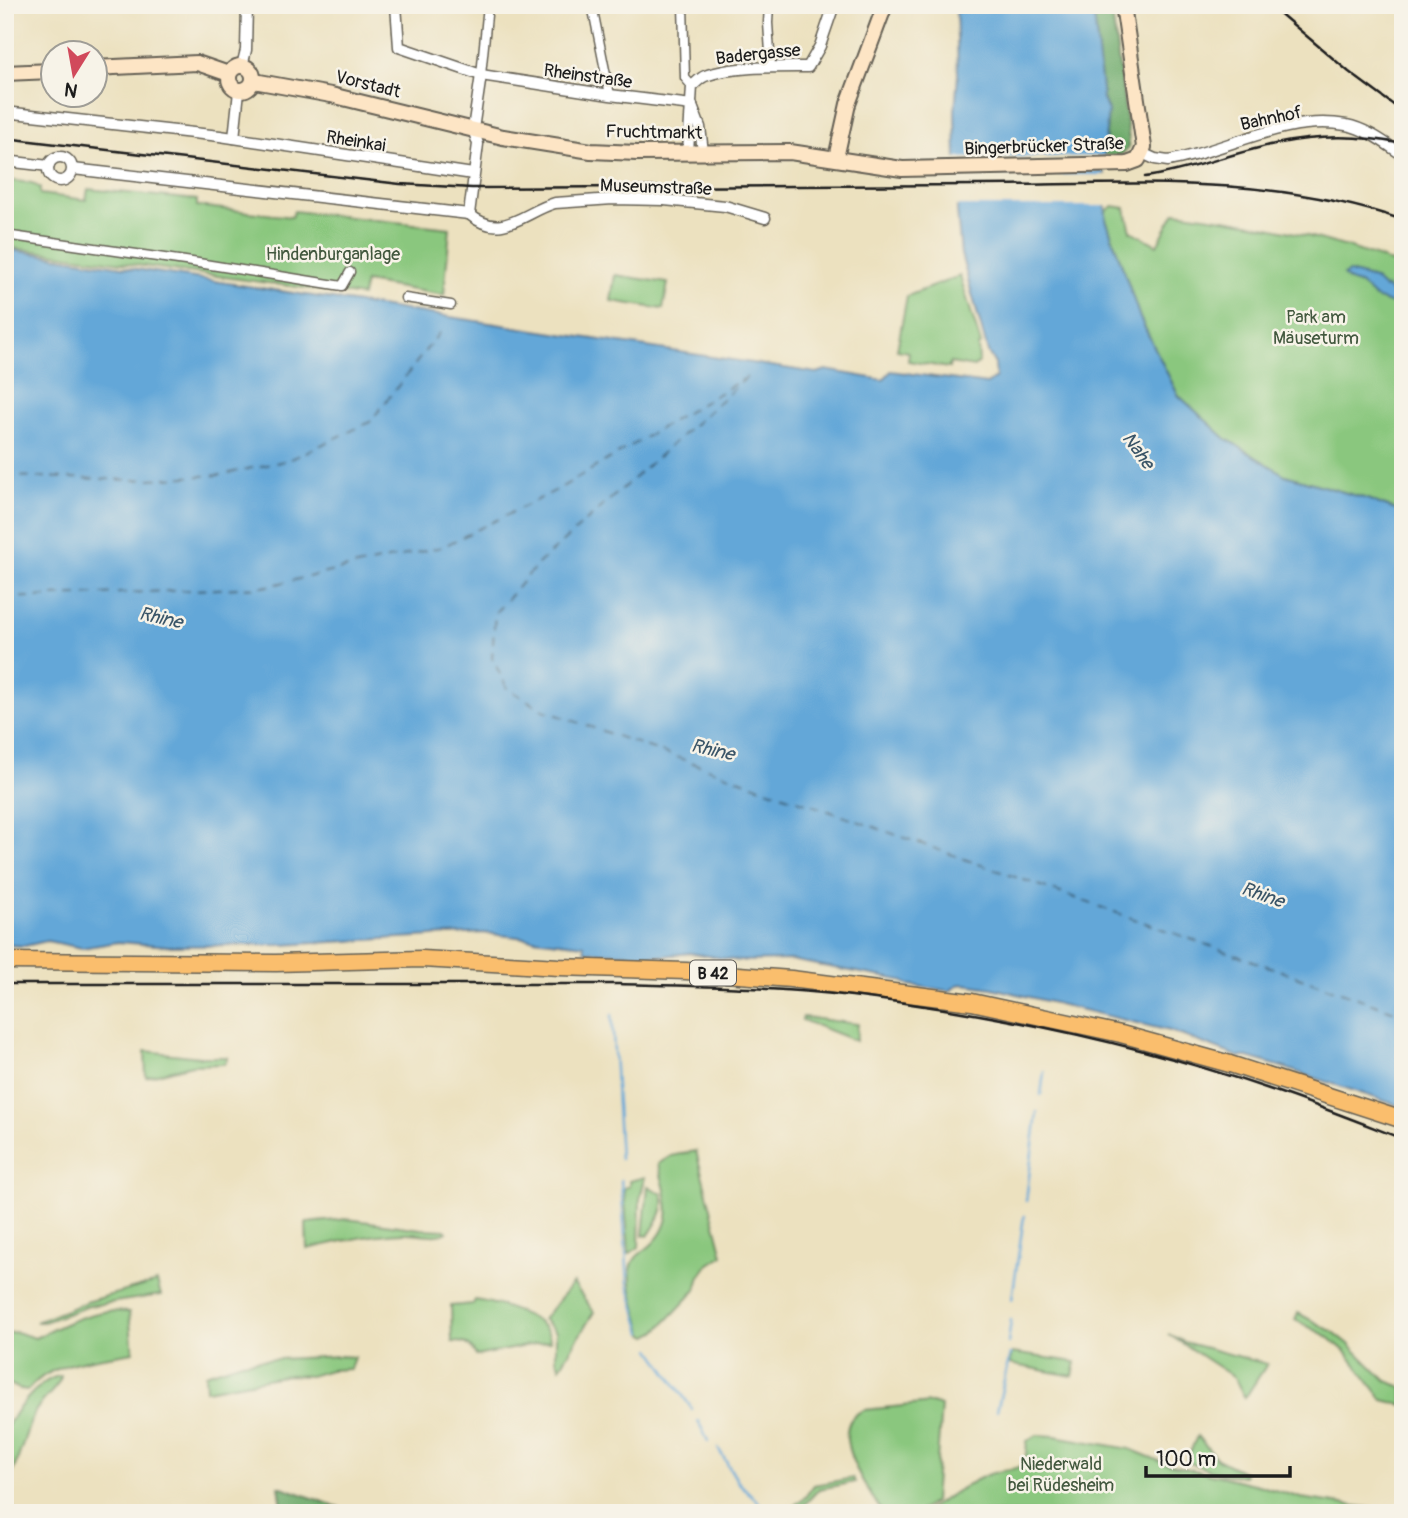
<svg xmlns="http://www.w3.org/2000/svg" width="1408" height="1518" font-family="Pangolin,sans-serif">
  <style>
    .green { fill: #8ac77e; stroke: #53724d; stroke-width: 2 }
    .forest { fill: #6fac6d; stroke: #466444; stroke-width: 2 }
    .water { fill: #64a7d8; stroke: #40627a; stroke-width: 2 }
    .pier { fill: #ece1bf }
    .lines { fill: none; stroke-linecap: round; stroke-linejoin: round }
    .stream { stroke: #64a7d8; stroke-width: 2.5 }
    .ferry { stroke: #395467; stroke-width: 2; stroke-dasharray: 9 7; stroke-linecap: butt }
    .pedestrian-casing { stroke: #656155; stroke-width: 11 }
    .minor-casing { stroke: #656155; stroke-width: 13 }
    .secondary-casing { stroke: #656155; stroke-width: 18 }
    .primary-casing { stroke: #656155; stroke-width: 19 }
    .pedestrian { stroke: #fff; stroke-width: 8 }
    .minor { stroke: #fff; stroke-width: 10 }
    .secondary { stroke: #fde5c5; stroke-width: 14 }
    .primary { stroke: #fabe6d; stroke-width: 16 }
    .rail { stroke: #1c1c1c; stroke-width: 2.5 }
    .labels { text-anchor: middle; stroke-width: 5; stroke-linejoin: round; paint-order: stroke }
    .shield { fill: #f7f3e8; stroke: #5e5c59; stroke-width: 2 }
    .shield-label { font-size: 16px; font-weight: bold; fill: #1c1c1c }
    .street-label { font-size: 18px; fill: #1c1c1c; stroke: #f7f3e8 }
    .park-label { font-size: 18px; fill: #42583e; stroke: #f7f3e8 }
    .water-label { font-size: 19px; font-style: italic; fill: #395467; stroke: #f7f3e8 }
  </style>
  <rect width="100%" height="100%" fill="#f7f3e8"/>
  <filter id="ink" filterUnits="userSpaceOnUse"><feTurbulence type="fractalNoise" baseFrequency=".0143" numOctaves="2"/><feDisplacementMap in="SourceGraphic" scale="14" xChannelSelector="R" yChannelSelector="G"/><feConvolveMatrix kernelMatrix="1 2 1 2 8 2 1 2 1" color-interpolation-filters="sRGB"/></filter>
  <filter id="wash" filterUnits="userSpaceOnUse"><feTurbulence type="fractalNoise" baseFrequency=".00686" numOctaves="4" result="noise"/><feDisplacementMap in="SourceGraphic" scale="28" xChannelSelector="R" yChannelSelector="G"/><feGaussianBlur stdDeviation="1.57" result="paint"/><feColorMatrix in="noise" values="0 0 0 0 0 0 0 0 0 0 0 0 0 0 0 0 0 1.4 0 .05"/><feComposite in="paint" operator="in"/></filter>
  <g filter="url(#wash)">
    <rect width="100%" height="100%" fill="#ece1bf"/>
    <!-- green -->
    <g class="green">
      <polygon points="5,180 32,183 40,188 40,194 86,200 88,189 197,200 197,206 292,217 294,211 450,228 444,295 365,282 362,296 5,247"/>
      <path d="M1113,206L1125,208L1131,231L1157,245L1175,212C1254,222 1330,237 1403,267V513L1367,499L1285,475L1225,438L1178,395L1140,318L1106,219V211Z"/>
      <polygon points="615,275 668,283 663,309 611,301"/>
      <polygon points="960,276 981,344 978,346 979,362 974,367 950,363 949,368 908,361 909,352 897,350 907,296"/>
      <polygon points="803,1017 858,1024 856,1041 802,1020"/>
      <polygon points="145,1051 200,1057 227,1057 227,1059 224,1064 192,1065 146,1077"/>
      <path d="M696,1151L723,1255L708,1265L700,1276L696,1290L656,1332L648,1336L643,1333C639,1315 628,1286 631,1269C633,1256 642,1253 651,1245C678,1220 666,1194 658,1164L671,1156Z"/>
      <polygon points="645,1177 640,1199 639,1247 629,1254 624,1188 629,1186 629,1181"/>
      <path d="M648,1186L662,1194C667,1209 656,1224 648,1236L643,1235Z"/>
      <path d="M347,1219L421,1229L445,1230L447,1232C436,1239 417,1232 404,1233C370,1234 339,1242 307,1249L306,1223Z"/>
      <polygon points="157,1282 161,1295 89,1306 44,1322 36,1322 89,1301"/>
      <polygon points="573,1283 594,1312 560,1367 556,1358 556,1332 543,1319"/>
      <path d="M475,1300C494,1303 551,1317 550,1341L476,1356C470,1343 465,1342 452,1342L451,1306L473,1304Z"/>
      <path d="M108,1311L129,1312L133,1352C97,1359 52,1360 28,1390L20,1389L5,1382V1334L16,1332L35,1338C59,1326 81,1315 108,1311Z"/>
      <polygon points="1298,1313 1335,1333 1349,1344 1385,1380 1403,1388 1403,1405 1383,1400 1346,1352 1327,1336 1295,1320"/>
      <polygon points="1168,1334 1184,1342 1267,1364 1245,1398 1235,1379 1229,1374"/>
      <polygon points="1012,1353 1076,1362 1073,1376 1009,1364"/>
      <polygon points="340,1356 354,1357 350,1369 330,1370 310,1376 288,1375 206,1390 205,1374 242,1362 259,1360"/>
      <path d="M61,1376C60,1387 41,1400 35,1412C23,1435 20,1464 5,1485C5,1472 1,1440 6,1429C14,1412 41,1377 61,1376Z"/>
      <path d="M931,1403L941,1406L934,1502L917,1513H883C868,1491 822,1426 864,1410Z"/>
      <path d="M1037,1435L1055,1436L1130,1449L1164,1463L1258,1485L1301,1498L1403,1513H923C944,1499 964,1485 987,1475C999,1470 1014,1471 1025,1464L1027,1441Z"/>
      <polygon points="1197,1436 1217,1459 1245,1473 1244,1476 1223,1474 1186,1462"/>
      <polygon points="853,1478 855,1482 819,1489 805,1504 791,1513 785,1513 805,1497 814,1485"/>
    </g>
    <!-- forest -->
    <g class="forest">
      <polygon points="1093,5 1111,5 1129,139 1128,149 1121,155 1104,156 1108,111 1103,99"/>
      <polygon points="279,1486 352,1512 359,1513 283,1513"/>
    </g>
    <!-- water -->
    <g class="water">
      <polygon points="956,5 1093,5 1103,99 1108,111 1104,151 1106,219 1140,318 1178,395 1225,438 1285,475 1367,499 1403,513 1403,1107 1282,1067 1248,1057 1239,1057 1170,1031 992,988 964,984 957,985 950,991 909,985 900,980 790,960 739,961 690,953 663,956 585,951 584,945 483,933 282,945 169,946 118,942 82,948 47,941 25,946 5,945 5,249 817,373 826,370 883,380 891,371 987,384 996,377 995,364 988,352 961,254 957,211 955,111 958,74"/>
      <polygon points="1349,272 1374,279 1384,288 1386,287 1403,304 1403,308 1375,298 1361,285 1349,281 1343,275"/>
    </g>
    <!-- pier -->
    <g class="pier">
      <polygon points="1108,156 1108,171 953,173 952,158"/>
      <polygon points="953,175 1108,175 1110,206 954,206"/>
    </g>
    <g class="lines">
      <!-- stream -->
      <g class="stream">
        <polyline points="612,1015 620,1159"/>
        <polyline points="1041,1095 1044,1072"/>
        <polyline points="621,1180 628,1284 642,1333"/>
        <polyline points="1026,1201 1037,1112"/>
        <polyline points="1012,1299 1024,1216"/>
        <polyline points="1008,1343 1011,1320"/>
        <polyline points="651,1349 692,1409"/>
        <polyline points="997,1411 1010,1354"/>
        <polyline points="698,1421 708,1441"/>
        <polyline points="718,1448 738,1482 769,1513"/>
        <polyline points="5,1496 16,1513"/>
      </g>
      <!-- ferry -->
      <g class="ferry">
        <polyline points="747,377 538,564 495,613 492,658 507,688 543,710 1403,1014"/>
        <polyline points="5,476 131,480 220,475 289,460 370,422 440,332"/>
        <polyline points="5,598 263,587 442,547 557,490 743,379"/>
      </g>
    </g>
  </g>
  <g filter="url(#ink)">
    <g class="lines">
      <!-- pedestrian casing -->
      <g class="pedestrian-casing">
        <g id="pedestrian">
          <polyline points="592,5 610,95"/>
          <polyline points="683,5 685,78 692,86"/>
          <polyline points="769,5 768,23 771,67"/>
          <polyline points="481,75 488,5"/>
          <polyline points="5,235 192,262 342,286 350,272"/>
          <polyline points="405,298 451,305"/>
        </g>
      </g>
      <!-- minor casing -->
      <g class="minor-casing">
        <g id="minor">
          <polyline points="396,5 399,47 481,75 610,95 692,105"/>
          <polyline points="242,66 246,50 247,5"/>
          <polyline points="692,106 700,127 703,152"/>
          <polyline points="5,112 220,136 473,174"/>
          <polyline points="234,138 239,91"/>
          <path d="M688,153L692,86C696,83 700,78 705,76C732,66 779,67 808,67L820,46L834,5"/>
          <path d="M1142,153L1155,159L1168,161C1227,151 1285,114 1346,125C1367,129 1385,143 1403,155"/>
          <circle cx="60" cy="169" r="12"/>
          <polyline points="5,161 49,166"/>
          <polyline points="73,169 469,214"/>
          <path d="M469,214C502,242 525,211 555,203L613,199L664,200L725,206L765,218"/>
          <polyline points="469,214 478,144 473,129 481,75"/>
        </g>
      </g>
      <!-- secondary casing -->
      <g class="secondary-casing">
        <g id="secondary">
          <circle cx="241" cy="78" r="12"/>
          <polyline points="94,68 197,63 229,74"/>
          <polyline points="5,73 52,71"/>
          <polyline points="254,81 331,95 503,137 591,151 637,153 790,152 902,169 1127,164 1138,160 1144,147 1123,5"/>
          <polyline points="836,158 848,104 885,5"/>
        </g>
      </g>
      <!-- primary casing -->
      <g class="primary-casing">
        <polyline id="primary" points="5,961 276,963 422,959 559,967 686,971 791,979 972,1002 1121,1034 1230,1064 1403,1120"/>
      </g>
      <!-- pedestrian -->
      <use href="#pedestrian" class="pedestrian"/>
      <!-- minor -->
      <use href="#minor" class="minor"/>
      <!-- secondary -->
      <use href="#secondary" class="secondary"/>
      <!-- primary -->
      <use href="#primary" class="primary"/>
      <!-- rail -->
      <g class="rail">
        <polyline points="1270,5 1349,72 1403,112"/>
        <path d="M5,138L400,184L472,188C641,187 810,186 979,185C1125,185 1262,172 1403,220"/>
        <path d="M1145,177C1190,171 1231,153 1275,144C1317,135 1361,135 1403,144"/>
        <path d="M5,984H619C696,986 775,987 852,996C992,1013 1135,1043 1269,1089C1314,1104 1359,1122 1403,1139"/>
      </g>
    </g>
  </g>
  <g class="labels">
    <!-- shield labels -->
    <rect class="shield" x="690" y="960.5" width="46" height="25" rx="5"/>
    <g class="shield-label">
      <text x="713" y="979">B 42</text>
    </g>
    <!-- street labels -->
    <g class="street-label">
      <text transform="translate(758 54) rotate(-6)" y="6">Badergasse</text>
      <text transform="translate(588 76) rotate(8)" y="6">Rheinstraße</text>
      <text transform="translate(368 84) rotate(14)" y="6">Vorstadt</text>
      <text transform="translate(1271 118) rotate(-12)" y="6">Bahnhof</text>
      <text transform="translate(654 132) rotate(1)" y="6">Fruchtmarkt</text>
      <text transform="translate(356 141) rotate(9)" y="6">Rheinkai</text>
      <text transform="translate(1044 146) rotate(-2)" y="6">Bingerbrücker Straße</text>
      <text transform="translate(656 187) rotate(2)" y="6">Museumstraße</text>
    </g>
    <!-- park labels -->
    <g class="park-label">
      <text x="333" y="260">Hindenburganlage</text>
      <text x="1316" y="323">Park am<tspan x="1316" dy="21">Mäuseturm</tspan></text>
      <text x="1061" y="1470">Niederwald<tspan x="1061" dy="21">bei Rüdesheim</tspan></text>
    </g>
    <!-- water labels -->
    <g class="water-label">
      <text transform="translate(1139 450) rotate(54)" y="7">Nahe</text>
      <text transform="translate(161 617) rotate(13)" y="7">Rhine</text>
      <text transform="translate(713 749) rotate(13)" y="7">Rhine</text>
      <text transform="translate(1263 894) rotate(19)" y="7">Rhine</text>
    </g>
  </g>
  <!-- margin -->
  <rect width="1408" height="1518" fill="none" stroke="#f7f3e8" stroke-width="28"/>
  <!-- north arrow -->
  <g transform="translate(74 74) rotate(191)"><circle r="33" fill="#f7f3e8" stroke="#9f9d96" stroke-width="2"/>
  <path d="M0-5L12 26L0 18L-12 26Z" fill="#d1495b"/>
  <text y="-10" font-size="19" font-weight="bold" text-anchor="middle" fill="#1c1c1c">N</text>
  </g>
  <!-- scale -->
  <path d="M1146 1466v10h144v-10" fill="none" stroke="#1c1c1c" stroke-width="3.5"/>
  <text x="1156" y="1466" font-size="21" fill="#1c1c1c" stroke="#f7f3e8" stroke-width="5" paint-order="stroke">100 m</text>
</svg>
